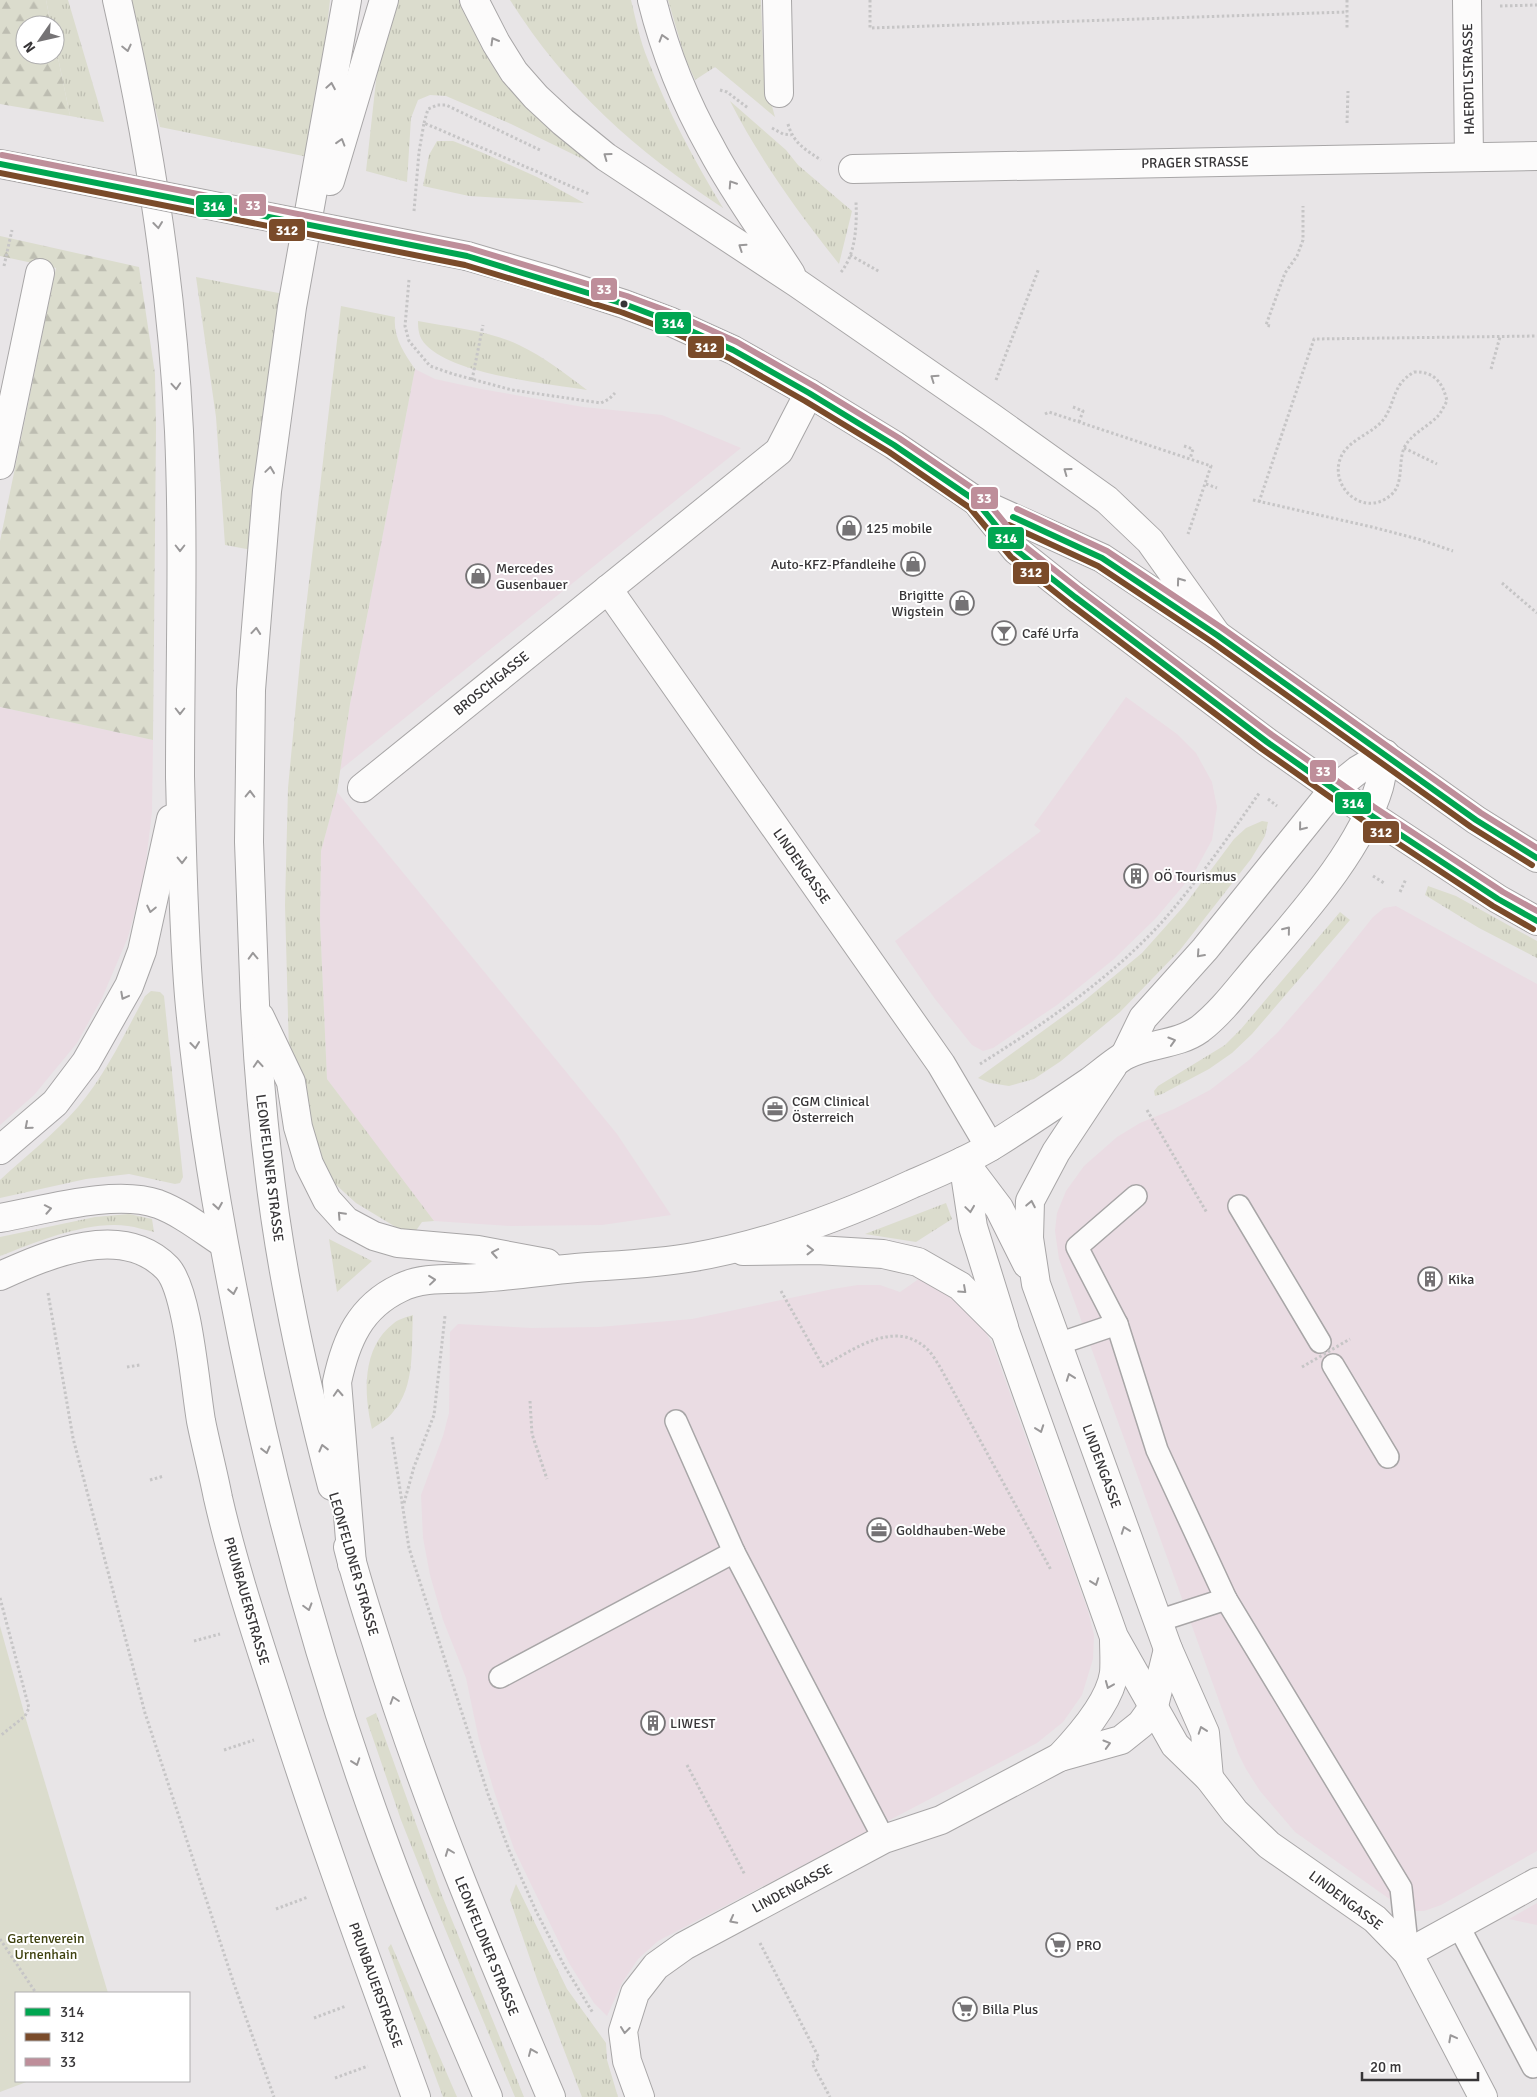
<svg xmlns="http://www.w3.org/2000/svg" width="1537" height="2097" font-family="Signika,sans-serif">
  <style>
    .commercial { fill: #eadce3 }
    .grass { fill: url(#grass-tufts) }
    .forest { fill: url(#forest-firs) }
    .garden { fill: #dbdccd }
    .lines { fill: none; stroke-linecap: round; stroke-linejoin: round }
    .service-casing { stroke: #a8a6a7; stroke-width: 24 }
    .minor-casing { stroke: #a8a6a7; stroke-width: 30 }
    .primary-casing { stroke: #a8a6a7; stroke-width: 30 }
    .motorway-casing { stroke: #a8a6a7; stroke-width: 30 }
    .path { stroke: #c6c5c6; stroke-width: 3; stroke-dasharray: 2.5 2.5; stroke-linecap: butt }
    .service { stroke: #fcfbfb; stroke-width: 21 }
    .minor { stroke: #fcfbfb; stroke-width: 28 }
    .primary { stroke: #fcfbfb; stroke-width: 28 }
    .motorway { stroke: #fcfbfb; stroke-width: 28 }
    .primary-bridge-casing { stroke: #a8a6a7; stroke-width: 30; stroke-linecap: butt }
    .path-bridge { stroke: #c6c5c6; stroke-width: 3; stroke-dasharray: 2.5 2.5; stroke-linecap: butt }
    .primary-bridge { stroke: #fcfbfb; stroke-width: 28 }
    .bus-1-casing { stroke: #fff; stroke-width: 10 }
    .bus-2-casing { stroke: #fff; stroke-width: 10 }
    .bus-3-casing { stroke: #fff; stroke-width: 10 }
    .bus-1 { stroke: #00a651; stroke-width: 6 }
    .bus-2 { stroke: #7a4b2a; stroke-width: 6 }
    .bus-3 { stroke: #be8e9a; stroke-width: 6 }
    .oneway { stroke: #9a9899 }
    .bus-dot { fill: #373537; stroke: #fff; stroke-width: 2 }
    .labels { text-anchor: middle; stroke-width: 4; stroke-linejoin: round; paint-order: stroke }
    .street-label { font-size: 14px; fill: #373537; stroke: #fff }
    .poi-label { font-size: 14px; fill: #373537; stroke: #fff; text-anchor: start }
    .park-label { font-size: 14px; fill: #3e410e; stroke: #fff }
    .line-badge { stroke: #fff; stroke-width: 2 }
    .badge-label { font-size: 14px; text-anchor: middle; font-weight: bold; fill: #fff }
  </style>
  <defs>
    <pattern id="grass-tufts" width="24" height="20" patternUnits="userSpaceOnUse" patternTransform="scale(1.25)"><rect width="24" height="20" fill="#dbdccd"/><path d="M3 7l-1-3M5 7V3M7 7l1-3M15 17l-1-3M17 17v-4M19 17l1-3" fill="none" stroke="#bdbdb1"/></pattern>
    <pattern id="forest-firs" width="22" height="20" patternUnits="userSpaceOnUse" patternTransform="scale(1.25)"><rect width="22" height="20" fill="#dbdccd"/><path d="M5 1l3.5 6h-7zM16 11l3.5 6h-7z" fill="#bdbdb1"/></pattern>
  </defs>
  <rect width="100%" height="100%" fill="#e8e5e7"/>
  <!-- commercial -->
  <g class="commercial">
    <polygon points="415,369 435,379 481,389 583,407 662,415 741,448 340,770 350,704"/>
    <polygon points="1126,697 1177,734 1196,753 1212,782 1217,807 1212,840 1194,873 1156,918 1114,959 1057,1005 993,1048 983,1051 972,1045 935,999 895,941 1041,831 1034,825"/>
    <polygon points="0,707 153,740 152,812 144,878 128,937 102,998 77,1043 34,1095 0,1125"/>
    <polygon points="337,792 617,1134 671,1215 602,1225 510,1226 434,1221 403,1182 327,1079 320,921 321,851"/>
    <polygon points="1396,906 1537,984 1537,1851 1441,1905 1424,1911 1414,1911 1398,1905 1295,1832 1260,1791 1246,1769 1238,1753 1222,1709 1059,1259 1055,1231 1057,1213 1066,1191 1084,1166 1117,1137 1140,1123 1174,1109 1210,1090 1249,1060 1278,1032 1323,980 1373,917 1384,908"/>
    <polygon points="923,1276 946,1289 981,1323 993,1346 1088,1611 1094,1635 1093,1659 1082,1695 1063,1722 1037,1743 658,1941 638,1959 622,1983 607,2016 594,2003 569,1963 514,1849 494,1791 479,1740 466,1678 443,1620 430,1575 423,1538 421,1495 443,1436 449,1413 450,1332 458,1324 532,1328 599,1327 692,1319 833,1289 858,1285 880,1285 900,1292"/>
    <polygon points="1537,1903 1537,1925 1509,1919"/>
  </g>
  <!-- grass -->
  <g class="grass">
    <polygon points="46,0 68,0 104,122 70,116 55,43 55,25 51,25"/>
    <polygon points="127,0 330,0 313,158 160,127"/>
    <polygon points="385,0 463,0 535,109 591,163 511,124 446,96 430,95 418,100 411,118 407,182 366,171"/>
    <path d="M510,0H631C636,20 640,41 648,60C668,112 694,160 723,208C635,150 567,90 510,0Z"/>
    <polygon points="668,0 761,0 764,77 775,117 715,67 695,80 685,58"/>
    <path d="M730,101L786,150L798,165L852,211L839,264C798,212 760,160 730,101Z"/>
    <polygon points="437,141 453,141 481,152 537,177 584,203 469,196 423,186 429,155"/>
    <polygon points="196,277 294,296 262,552 225,545 216,417"/>
    <path d="M341,306L395,317C393,337 404,353 415,369L350,704L337,792L321,851L320,921L327,1079L434,1221L422,1222L415,1232L399,1229L356,1203L323,1173L289,1052L285,905L288,788L301,651Z"/>
    <path d="M418,321C450,327 490,331 519,345C544,357 566,374 587,390C545,383 455,375 426,345C419,338 418,330 418,321Z"/>
    <polygon points="1262,821 1268,822 1265,836 1251,859 1180,950 1120,1012 1061,1061 1034,1079 1009,1086 990,1083 978,1078 1084,1001 1142,953 1184,906 1234,839 1246,828"/>
    <polygon points="1428,886 1456,896 1537,941 1537,958 1479,928 1425,895"/>
    <polygon points="1340,912 1350,920 1252,1034 1232,1053 1209,1069 1162,1094 1155,1096 1154,1091 1158,1086 1225,1045 1241,1029"/>
    <path d="M151,991L160,992L164,996L183,1177L180,1183L175,1184L129,1174L86,1179L0,1198V1180C26,1156 54,1134 78,1107C106,1074 125,1033 145,996Z"/>
    <polygon points="946,1203 952,1219 916,1242 865,1234"/>
    <path d="M129,1214L152,1219L154,1232C145,1230 136,1227 128,1226C89,1220 36,1242 0,1256V1237L95,1217Z"/>
    <polygon points="329,1239 372,1261 337,1292"/>
    <path d="M413,1315C411,1347 416,1386 393,1412C388,1419 379,1424 372,1429C364,1394 361,1348 394,1323C399,1319 407,1317 413,1315Z"/>
    <polygon points="376,1713 441,1893 524,2097 515,2097 428,1888 401,1820 366,1718"/>
    <polygon points="516,1884 567,1989 606,2043 607,2060 618,2097 582,2097 538,1982 510,1900"/>
    <polygon points="391,1944 457,2097 443,2097 388,1948"/>
  </g>
  <!-- forest -->
  <g class="forest">
    <polygon points="0,0 46,0 51,25 25,25 25,55 55,55 55,43 70,116 0,104"/>
    <polygon points="0,236 139,267 155,374 156,428 153,740 0,707 0,541 56,268 0,256"/>
  </g>
  <!-- garden -->
  <polygon class="garden" points="0,1626 25,1716 108,1993 16,1993 16,2081 29,2081 0,2092"/>
  <g class="lines">
    <!-- service casing -->
    <g class="service-casing">
      <g id="service">
        <polyline points="1239,1206 1320,1342"/>
        <polyline points="1117,1324 1157,1450 1226,1599 1158,1621"/>
        <polyline points="1058,1344 1117,1324 1077,1247 1136,1196"/>
        <polyline points="1333,1365 1388,1457"/>
        <polyline points="676,1421 734,1552 884,1839"/>
        <polyline points="1226,1599 1401,1888 1408,1953"/>
        <polyline points="500,1677 734,1552"/>
        <polyline points="1458,1925 1533,2067"/>
      </g>
    </g>
    <!-- minor casing -->
    <g class="minor-casing">
      <g id="minor">
        <polyline points="777,0 779,93"/>
        <polyline points="1467,0 1469,157"/>
        <polyline points="853,169 1537,156"/>
        <polyline points="0,465 40,273"/>
        <polyline points="608,589 941,1064 990,1147"/>
        <polyline points="362,788 779,451 809,393"/>
        <polyline points="1113,1066 1056,1152 1030,1201 1029,1238 1036,1284 1168,1649 1205,1733 1209,1778"/>
        <polyline points="963,1161 973,1227 1004,1327"/>
        <polyline points="965,1163 999,1208 1027,1264"/>
        <polyline points="743,1251 817,1250 883,1254 918,1262 960,1286 1005,1331 1114,1637 1175,1745 1209,1778 1235,1812 1269,1845 1375,1919 1408,1953 1483,2097"/>
        <path d="M0,1276C49,1254 122,1222 167,1268C188,1290 195,1386 201,1421C206,1446 213,1472 218,1498C234,1568 257,1636 279,1705C321,1837 369,1967 416,2097"/>
        <path d="M1060,1757C1079,1737 1110,1702 1114,1673C1115,1662 1114,1650 1114,1638"/>
        <polyline points="1408,1953 1537,1882"/>
        <polyline points="640,2097 627,2061 623,2031 635,1993 656,1966 684,1946 884,1839 941,1820 1060,1757 1121,1740 1141,1724 1154,1706 1168,1649"/>
      </g>
    </g>
    <!-- primary casing -->
    <g class="primary-casing">
      <g id="primary">
        <polyline points="0,164 21,168"/>
        <polyline points="467,256 553,281 624,304 669,321 733,350 809,393 894,445 976,501 1102,558 1217,635 1476,820 1537,858"/>
        <polyline points="980,506 1016,550 1075,597 1267,742 1369,814 1498,899 1537,921"/>
        <path d="M180,776C182,850 183,923 189,996C198,1098 215,1200 235,1301C270,1483 318,1662 382,1837C414,1925 451,2011 488,2097"/>
        <path d="M255,1005C260,1103 270,1201 289,1298C301,1361 316,1424 332,1486"/>
        <polyline points="260,1017 291,1082 298,1127 309,1164 327,1200 346,1221 374,1236 398,1243 478,1250 547,1263"/>
        <polyline points="1125,1055 1143,1018 1205,949 1333,790 1358,770 1385,754"/>
        <polyline points="0,1150 55,1103 86,1062 129,986 142,951 171,819"/>
        <path d="M0,1218C45,1210 115,1189 158,1204C182,1213 203,1230 223,1243"/>
        <path d="M348,1547C356,1579 366,1610 376,1641C424,1797 487,1947 551,2097"/>
        <path d="M352,1564L337,1382C346,1340 360,1307 400,1288C424,1276 453,1280 478,1278C511,1276 544,1271 576,1268C616,1265 655,1264 694,1257C770,1244 843,1216 912,1184C940,1172 969,1160 995,1144C1027,1124 1058,1103 1089,1082C1099,1075 1116,1060 1126,1055C1149,1043 1178,1045 1200,1029C1222,1012 1240,987 1258,966C1301,915 1360,851 1379,787C1382,776 1383,765 1385,754"/>
      </g>
    </g>
    <!-- motorway casing -->
    <g class="motorway-casing">
      <g id="motorway">
        <path d="M117,0C149,141 172,286 179,431C184,546 180,661 180,776"/>
        <polyline points="474,0 496,43 514,72 536,97 563,122 606,157 797,283 991,417 1107,500 1150,541 1217,635"/>
        <path d="M652,0C665,52 685,102 711,148C734,192 764,232 791,274"/>
        <polyline points="330,181 384,0"/>
        <polyline points="255,1005 249,842 251,690 267,491 292,307 347,0"/>
      </g>
    </g>
    <!-- path -->
    <g class="path">
      <polyline points="870,0 870,28 1347,12"/>
      <polyline points="1347,0 1347,28"/>
      <polyline points="1500,6 1537,5"/>
      <polyline points="720,90 727,92 748,108"/>
      <polyline points="424,123 428,109 437,105 446,105 540,150"/>
      <polyline points="1347,123 1348,91"/>
      <path d="M788,124C793,143 806,150 821,160"/>
      <polyline points="772,128 783,134 791,135"/>
      <polyline points="414,211 419,152 424,123 589,194"/>
      <polyline points="850,255 880,272"/>
      <polyline points="4,266 12,230"/>
      <path d="M841,272C856,254 857,224 856,202"/>
      <polyline points="409,280 405,326 409,341 430,366 453,374 512,390 601,403 609,399 615,393"/>
      <polyline points="1270,326 1266,325 1285,273 1297,256 1303,240 1303,206"/>
      <polyline points="1491,369 1500,337"/>
      <path d="M1414,372C1434,371 1443,383 1447,401C1444,406 1441,413 1437,417C1427,427 1410,435 1404,448C1398,463 1404,484 1391,495C1362,520 1325,483 1343,453C1353,438 1373,433 1384,419C1396,401 1392,385 1414,372Z"/>
      <polyline points="472,380 483,325"/>
      <polyline points="996,380 1039,268"/>
      <polyline points="1073,407 1083,411 1079,422"/>
      <polyline points="1045,414 1049,412 1211,466 1188,534"/>
      <polyline points="1184,446 1193,449 1190,459"/>
      <polyline points="1404,448 1437,464"/>
      <polyline points="1206,484 1217,488"/>
      <polyline points="1253,500 1372,527 1418,539 1453,551"/>
      <polyline points="1259,502 1314,339 1537,336"/>
      <polyline points="1502,583 1537,613"/>
      <polyline points="1268,799 1277,806"/>
      <polyline points="1373,876 1384,883"/>
      <polyline points="1400,892 1406,879"/>
      <path d="M980,1064C1045,1023 1110,979 1162,922C1198,881 1229,836 1260,792"/>
      <polyline points="1147,1110 1207,1213"/>
      <path d="M781,1291L823,1366C853,1350 894,1319 926,1348C932,1353 936,1361 940,1367L1051,1570"/>
      <polyline points="48,1293 73,1438 145,1713 234,1984 274,2097"/>
      <polyline points="127,1367 140,1365"/>
      <polyline points="530,1401 532,1434 547,1479"/>
      <polyline points="392,1437 409,1548 488,1794 509,1850 536,1911 565,1967 593,2013"/>
      <polyline points="150,1480 164,1476"/>
      <polyline points="404,1503 414,1467 434,1415 445,1316"/>
      <polyline points="0,1598 29,1708 25,1716 0,1736"/>
      <polyline points="194,1641 220,1634"/>
      <polyline points="224,1750 254,1740"/>
      <polyline points="687,1765 745,1875"/>
      <polyline points="276,1909 308,1897"/>
      <polyline points="0,1939 36,1993"/>
      <polyline points="760,1943 819,2058 812,2063 830,2097"/>
      <polyline points="314,2018 346,2006"/>
      <polyline points="335,2078 368,2066"/>
    </g>
    <!-- service -->
    <use href="#service" class="service"/>
    <!-- minor -->
    <use href="#minor" class="minor"/>
    <!-- primary -->
    <use href="#primary" class="primary"/>
    <!-- motorway -->
    <use href="#motorway" class="motorway"/>
    <!-- primary-bridge casing -->
    <g class="primary-bridge-casing">
      <polyline id="primary-bridge" points="21,168 467,256"/>
    </g>
    <!-- path-bridge -->
    <polyline class="path-bridge" points="1302,1367 1350,1339"/>
    <!-- primary-bridge -->
    <use href="#primary-bridge" class="primary-bridge"/>
    <!-- bus-1 casing -->
    <g class="bus-1-casing">
      <g id="bus-1">
        <polyline points="0,164 467,256 624,304 669,321 733,350 809,393 894,445 976,501 1016,550 1075,597 1267,742 1369,814 1498,899 1537,921"/>
        <polyline points="1013,517 1102,558 1217,635 1476,820 1537,858"/>
      </g>
    </g>
    <!-- bus-2 casing -->
    <g class="bus-2-casing">
      <g id="bus-2">
        <polyline points="0,173 465,265 621,312 666,329 729,358 805,401 889,452 970,508 1011,557 1070,604 1262,749 1364,821 1493,906 1533,929"/>
        <polyline points="1009,525 1098,566 1212,642 1471,827 1532,865"/>
      </g>
    </g>
    <!-- bus-3 casing -->
    <g class="bus-3-casing">
      <g id="bus-3">
        <polyline points="2,155 469,248 627,296 673,313 737,342 814,386 899,438 981,494 1022,544 1080,590 1272,735 1374,807 1503,892 1537,911"/>
        <polyline points="1017,509 1107,551 1222,628 1481,813 1537,848"/>
      </g>
    </g>
    <!-- bus-1 -->
    <use href="#bus-1" class="bus-1"/>
    <!-- bus-2 -->
    <use href="#bus-2" class="bus-2"/>
    <!-- bus-3 -->
    <use href="#bus-3" class="bus-3"/>
  </g>
  <!-- one-way arrows -->
  <defs><path id="oneway-chevron" d="M-2-3.5L2.5 0L-2 3.5" fill="none" stroke-width="1.6" stroke-linecap="round" stroke-linejoin="round" transform="scale(1.25)"/></defs>
  <g class="oneway">
    <use href="#oneway-chevron" transform="translate(663 38) rotate(-107)"/>
    <use href="#oneway-chevron" transform="translate(494 41) rotate(-120)"/>
    <use href="#oneway-chevron" transform="translate(127 48) rotate(77)"/>
    <use href="#oneway-chevron" transform="translate(331 86) rotate(-80)"/>
    <use href="#oneway-chevron" transform="translate(341 142) rotate(-73)"/>
    <use href="#oneway-chevron" transform="translate(607 156) rotate(-144)"/>
    <use href="#oneway-chevron" transform="translate(732 184) rotate(-123)"/>
    <use href="#oneway-chevron" transform="translate(158 225) rotate(83)"/>
    <use href="#oneway-chevron" transform="translate(742 247) rotate(-146)"/>
    <use href="#oneway-chevron" transform="translate(934 378) rotate(-145)"/>
    <use href="#oneway-chevron" transform="translate(176 386) rotate(86)"/>
    <use href="#oneway-chevron" transform="translate(270 470) rotate(-82)"/>
    <use href="#oneway-chevron" transform="translate(1067 471) rotate(-144)"/>
    <use href="#oneway-chevron" transform="translate(180 548) rotate(90)"/>
    <use href="#oneway-chevron" transform="translate(1180 581) rotate(-126)"/>
    <use href="#oneway-chevron" transform="translate(256 631) rotate(-85)"/>
    <use href="#oneway-chevron" transform="translate(180 711) rotate(90)"/>
    <use href="#oneway-chevron" transform="translate(250 794) rotate(-89)"/>
    <use href="#oneway-chevron" transform="translate(1302 827) rotate(129)"/>
    <use href="#oneway-chevron" transform="translate(182 860) rotate(89)"/>
    <use href="#oneway-chevron" transform="translate(151 909) rotate(102)"/>
    <use href="#oneway-chevron" transform="translate(1287 930) rotate(-51)"/>
    <use href="#oneway-chevron" transform="translate(1200 954) rotate(132)"/>
    <use href="#oneway-chevron" transform="translate(253 956) rotate(-92)"/>
    <use href="#oneway-chevron" transform="translate(124 996) rotate(118)"/>
    <use href="#oneway-chevron" transform="translate(1172 1041) rotate(-17)"/>
    <use href="#oneway-chevron" transform="translate(195 1045) rotate(84)"/>
    <use href="#oneway-chevron" transform="translate(258 1064) rotate(-94)"/>
    <use href="#oneway-chevron" transform="translate(28 1126) rotate(139)"/>
    <use href="#oneway-chevron" transform="translate(1031 1204) rotate(-79)"/>
    <use href="#oneway-chevron" transform="translate(218 1206) rotate(81)"/>
    <use href="#oneway-chevron" transform="translate(48 1209) rotate(-11)"/>
    <use href="#oneway-chevron" transform="translate(970 1209) rotate(82)"/>
    <use href="#oneway-chevron" transform="translate(341 1215) rotate(-133)"/>
    <use href="#oneway-chevron" transform="translate(810 1250)"/>
    <use href="#oneway-chevron" transform="translate(495 1253) rotate(-170)"/>
    <use href="#oneway-chevron" transform="translate(432 1280) rotate(-6)"/>
    <use href="#oneway-chevron" transform="translate(963 1290) rotate(42)"/>
    <use href="#oneway-chevron" transform="translate(233 1291) rotate(79)"/>
    <use href="#oneway-chevron" transform="translate(1070 1377) rotate(-110)"/>
    <use href="#oneway-chevron" transform="translate(338 1393) rotate(-93)"/>
    <use href="#oneway-chevron" transform="translate(1040 1429) rotate(70)"/>
    <use href="#oneway-chevron" transform="translate(323 1448) rotate(-104)"/>
    <use href="#oneway-chevron" transform="translate(266 1450) rotate(76)"/>
    <use href="#oneway-chevron" transform="translate(1125 1530) rotate(-110)"/>
    <use href="#oneway-chevron" transform="translate(1095 1582) rotate(70)"/>
    <use href="#oneway-chevron" transform="translate(308 1607) rotate(74)"/>
    <use href="#oneway-chevron" transform="translate(1109 1685) rotate(112)"/>
    <use href="#oneway-chevron" transform="translate(394 1700) rotate(-108)"/>
    <use href="#oneway-chevron" transform="translate(1202 1730) rotate(-109)"/>
    <use href="#oneway-chevron" transform="translate(1107 1744) rotate(-16)"/>
    <use href="#oneway-chevron" transform="translate(356 1762) rotate(71)"/>
    <use href="#oneway-chevron" transform="translate(449 1852) rotate(-111)"/>
    <use href="#oneway-chevron" transform="translate(733 1920) rotate(152)"/>
    <use href="#oneway-chevron" transform="translate(625 2030) rotate(97)"/>
    <use href="#oneway-chevron" transform="translate(1452 2038) rotate(-118)"/>
    <use href="#oneway-chevron" transform="translate(532 2052) rotate(-113)"/>
  </g>
  <!-- icons -->
  <defs>
    <g id="shop-ring" transform="scale(1.25)"><circle r="9.5" fill="#fff" stroke="#757375" stroke-width="1.5"/><path d="M-5-2.5h2.3a2.7 3.5 0 0 1 5.4 0H5L5.5 6h-11ZM-1.5-2.5h3a1.5 2.3 0 0 0-3 0Z" fill="#757375"/></g>
    <g id="bar-ring" transform="scale(1.25)"><circle r="9.5" fill="#fff" stroke="#757375" stroke-width="1.5"/><path d="M-6-5H6L.8 .8V4.5H3.5V6h-7V4.5H-.8V.8Z" fill="#757375"/></g>
    <g id="building-ring" transform="scale(1.25)"><circle r="9.5" fill="#fff" stroke="#757375" stroke-width="1.5"/><path d="M-4-6H4V6H1V3H-1V6H-4ZM-2.5-4.3h1.7v1.8h-1.7ZM.8-4.3h1.7v1.8H.8ZM-2.5-1h1.7V.8h-1.7ZM.8-1h1.7V.8H.8Z" fill="#757375"/></g>
    <g id="office-ring" transform="scale(1.25)"><circle r="9.5" fill="#fff" stroke="#757375" stroke-width="1.5"/><path d="M-6-3h4V-5.5h4V-3h4V5H-6ZM-1-4.5V-3h2v-1.5ZM-6 0V1H6V0Z" fill="#757375"/></g>
    <g id="supermarket-ring" transform="scale(1.25)"><circle r="9.5" fill="#fff" stroke="#757375" stroke-width="1.5"/><path d="M-6-5.5h2.5l.6 2H6L4.5 2H-2.5L-4.4-4H-6ZM-1.5 3.2a1.3 1.3 0 1 0 .1 0ZM3 3.2a1.3 1.3 0 1 0 .1 0Z" fill="#757375"/></g>
  </defs>
  <g fill-rule="evenodd">
    <use href="#shop-ring" x="849" y="528"/>
    <use href="#shop-ring" x="913" y="564"/>
    <use href="#shop-ring" x="478" y="576"/>
    <use href="#shop-ring" x="962" y="603"/>
    <use href="#bar-ring" x="1004" y="633"/>
    <use href="#building-ring" x="1136" y="876"/>
    <use href="#office-ring" x="775" y="1109"/>
    <use href="#building-ring" x="1430" y="1279"/>
    <use href="#office-ring" x="879" y="1530"/>
    <use href="#building-ring" x="653" y="1723"/>
    <use href="#supermarket-ring" x="1058" y="1945"/>
    <use href="#supermarket-ring" x="965" y="2009"/>
  </g>
  <!-- markers -->
  <circle class="bus-dot" cx="624" cy="304" r="4.5"/>
  <g class="labels">
    <!-- street labels -->
    <g class="street-label">
      <text transform="translate(1468 79) rotate(-91)" y="5">HAERDTLSTRASSE</text>
      <text transform="translate(1195 162) rotate(-1)" y="5">PRAGER STRASSE</text>
      <text transform="translate(491 683) rotate(-39)" y="5">BROSCHGASSE</text>
      <text transform="translate(802 866) rotate(55)" y="5">LINDENGASSE</text>
      <text transform="translate(270 1168) rotate(83)" y="5">LEONFELDNER STRASSE</text>
      <text transform="translate(1102 1466) rotate(70)" y="5">LINDENGASSE</text>
      <text transform="translate(354 1564) rotate(74)" y="5">LEONFELDNER STRASSE</text>
      <text transform="translate(247 1601) rotate(74)" y="5">PRUNBAUERSTRASSE</text>
      <text transform="translate(792 1888) rotate(-28)" y="5">LINDENGASSE</text>
      <text transform="translate(1346 1900) rotate(37)" y="5">LINDENGASSE</text>
      <text transform="translate(487 1946) rotate(68)" y="5">LEONFELDNER STRASSE</text>
      <text transform="translate(376 1985) rotate(70)" y="5">PRUNBAUERSTRASSE</text>
    </g>
    <!-- poi labels -->
    <g class="poi-label">
      <text x="866" y="533">125 mobile</text>
      <text x="896" y="569" text-anchor="end">Auto-KFZ-Pfandleihe</text>
      <text x="496" y="573">Mercedes<tspan x="496" dy="16">Gusenbauer</tspan></text>
      <text x="944" y="600" text-anchor="end">Brigitte<tspan x="944" dy="16">Wigstein</tspan></text>
      <text x="1022" y="638">Café Urfa</text>
      <text x="1154" y="881">OÖ Tourismus</text>
      <text x="792" y="1106">CGM Clinical<tspan x="792" dy="16">Österreich</tspan></text>
      <text x="1448" y="1284">Kika</text>
      <text x="896" y="1535">Goldhauben-Webe</text>
      <text x="670" y="1728">LIWEST</text>
      <text x="1076" y="1950">PRO</text>
      <text x="982" y="2014">Billa Plus</text>
    </g>
    <!-- park labels -->
    <g class="park-label">
      <text x="46" y="1943">Gartenverein<tspan x="46" dy="16">Urnenhain</tspan></text>
    </g>
  </g>
  <g class="line-badge">
    <rect x="238" y="193" width="29" height="24" rx="5" fill="#be8e9a"/>
    <rect x="195" y="194" width="38" height="24" rx="5" fill="#00a651"/>
    <rect x="268" y="218" width="38" height="24" rx="5" fill="#7a4b2a"/>
    <rect x="590" y="277" width="28" height="24" rx="5" fill="#be8e9a"/>
    <rect x="654" y="311" width="38" height="24" rx="5" fill="#00a651"/>
    <rect x="687" y="335" width="38" height="24" rx="5" fill="#7a4b2a"/>
    <rect x="970" y="486" width="29" height="24" rx="5" fill="#be8e9a"/>
    <rect x="987" y="526" width="38" height="24" rx="5" fill="#00a651"/>
    <rect x="1012" y="561" width="38" height="24" rx="5" fill="#7a4b2a"/>
    <rect x="1309" y="759" width="28" height="24" rx="5" fill="#be8e9a"/>
    <rect x="1334" y="791" width="38" height="24" rx="5" fill="#00a651"/>
    <rect x="1362" y="820" width="38" height="24" rx="5" fill="#7a4b2a"/>
  </g>
  <g class="badge-label">
    <text x="253" y="210">33</text>
    <text x="214" y="211">314</text>
    <text x="287" y="235">312</text>
    <text x="604" y="294">33</text>
    <text x="673" y="328">314</text>
    <text x="706" y="352">312</text>
    <text x="984" y="503">33</text>
    <text x="1006" y="543">314</text>
    <text x="1031" y="577">312</text>
    <text x="1323" y="776">33</text>
    <text x="1353" y="808">314</text>
    <text x="1381" y="837">312</text>
  </g>
  <!-- legend -->
  <rect x="15" y="1992" width="175" height="90" fill="#ffffff" stroke="#afaeaf"/>
  <rect x="25" y="2008" width="25" height="8" fill="#00a651" stroke="#afaeaf"/>
  <text x="60" y="2017" font-size="15" fill="#373537">314</text>
  <rect x="25" y="2033" width="25" height="8" fill="#7a4b2a" stroke="#afaeaf"/>
  <text x="60" y="2042" font-size="15" fill="#373537">312</text>
  <rect x="25" y="2058" width="25" height="8" fill="#be8e9a" stroke="#afaeaf"/>
  <text x="60" y="2067" font-size="15" fill="#373537">33</text>
  <!-- north arrow -->
  <g transform="translate(40 40) rotate(236)"><circle r="24" fill="#ffffff" stroke="#afaeaf"/>
  <path d="M0-4L9 19L0 12L-9 19Z" fill="#757375"/>
  <text y="-8" font-size="14" font-weight="bold" text-anchor="middle" fill="#373537">N</text>
  </g>
  <!-- scale -->
  <path d="M1362 2072v8h116v-8" fill="none" stroke="#373537" stroke-width="2.5"/>
  <text x="1370" y="2072" font-size="15" fill="#373537" stroke="#ffffff" stroke-width="4" paint-order="stroke">20 m</text>
</svg>
